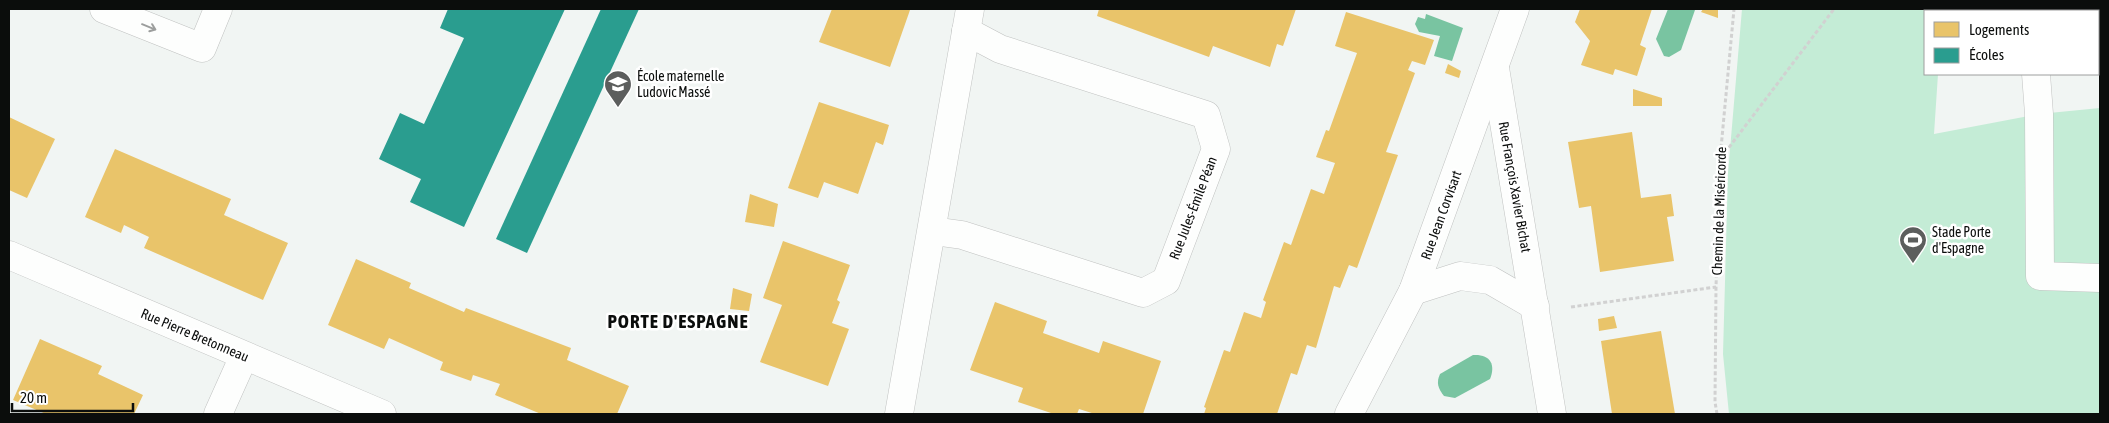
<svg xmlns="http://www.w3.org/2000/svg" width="2109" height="423" font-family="'Asap Condensed',sans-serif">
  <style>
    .green { fill: #c4ecd6 }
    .water { fill: #79c4a1 }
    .homes { fill: #e9c46a }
    .schools { fill: #2a9d8f }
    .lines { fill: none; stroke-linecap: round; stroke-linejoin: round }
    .minor-casing { stroke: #c0c2c1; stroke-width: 29 }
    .path { stroke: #d1d1d1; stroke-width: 3; stroke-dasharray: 4 2.5; stroke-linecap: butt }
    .minor { stroke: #fdfefd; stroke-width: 28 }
    .oneway { stroke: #9c9e9d }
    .labels { text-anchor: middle; stroke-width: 5; stroke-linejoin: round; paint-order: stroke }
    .poi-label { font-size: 14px; fill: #0b0d0c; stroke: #fff; text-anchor: start }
    .street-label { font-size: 14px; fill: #0b0d0c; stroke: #fff }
    .district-label { font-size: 19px; font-weight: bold; letter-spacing: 1px; fill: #0b0d0c; stroke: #fff }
  </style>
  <rect width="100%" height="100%" fill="#f1f5f3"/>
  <!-- green -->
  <polygon class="green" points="1742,9 1943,9 1943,11 1925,11 1925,74 1938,74 1934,134 2039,114 2100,108 2100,414 1729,414 1723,354 1728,173"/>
  <!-- water -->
  <g class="water">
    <polygon points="1668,9 1695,10 1681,50 1669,57 1664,56 1656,39"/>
    <polygon points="1426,14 1463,28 1452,61 1434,56 1440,36 1419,32 1415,24 1418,17 1425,19"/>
    <path d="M1473,355C1490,354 1496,364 1490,379L1455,398L1444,396C1438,388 1436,383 1440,374Z"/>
  </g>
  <!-- homes -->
  <g class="homes">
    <polygon points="832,9 910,10 890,67 819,42"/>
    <polygon points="1099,9 1296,9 1283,46 1277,44 1270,67 1213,46 1209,57 1097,16"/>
    <polygon points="1580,9 1652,9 1640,45 1646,48 1637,76 1615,69 1613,75 1581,65 1590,41 1575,22"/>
    <polygon points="1703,9 1718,9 1718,18 1701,12"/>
    <polygon points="1346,12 1434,40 1425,65 1412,61 1408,70 1415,73 1386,152 1398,155 1357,268 1349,265 1340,288 1334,286 1316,348 1307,345 1297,375 1291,373 1277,414 1204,414 1206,408 1204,407 1224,350 1230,352 1244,312 1261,318 1266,302 1263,300 1284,242 1291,245 1311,189 1324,194 1335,163 1316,157 1326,130 1329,131 1357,53 1335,46"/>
    <polygon points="1448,64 1461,71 1459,78 1445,73"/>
    <polygon points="1633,89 1662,98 1662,106 1633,106"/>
    <polygon points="819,102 889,125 883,145 876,142 858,194 824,182 818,198 788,188"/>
    <polygon points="9,117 55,139 27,198 9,190"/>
    <polygon points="1632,132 1641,198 1671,194 1674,216 1667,217 1674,261 1600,272 1591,206 1579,208 1568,142"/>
    <polygon points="115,149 231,199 224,215 288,243 263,300 144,248 149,237 124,225 121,233 85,217"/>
    <polygon points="750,194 778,204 774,227 745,222"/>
    <polygon points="783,241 850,265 837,300 840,302 832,323 849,329 828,386 760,362 782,305 763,298"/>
    <polygon points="356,259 411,283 409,288 464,312 466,308 571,348 567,360 629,386 617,414 541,414 495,395 500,384 473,375 471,381 440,370 443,362 389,338 384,349 328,325"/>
    <polygon points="733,288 752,294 749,311 730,309"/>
    <polygon points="995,302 1047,321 1043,333 1099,353 1103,341 1161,361 1143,414 1095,414 1079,409 1077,414 1054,414 1018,402 1023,388 970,370"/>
    <polygon points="1614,316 1617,328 1599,331 1598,319"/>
    <polygon points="1661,331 1675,414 1612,414 1601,341"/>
    <polygon points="40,339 102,366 98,374 143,395 134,414 46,414 13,400"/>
  </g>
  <!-- schools -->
  <g class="schools">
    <polygon points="448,9 565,9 464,227 410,202 421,179 379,159 400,113 424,124 464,38 440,28"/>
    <polygon points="601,9 639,9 527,253 496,239"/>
  </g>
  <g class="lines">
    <!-- minor casing -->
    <g class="minor-casing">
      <g id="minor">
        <polyline points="104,9 202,48 218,9"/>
        <polyline points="1970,9 1971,11"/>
        <polyline points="2083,11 2084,9"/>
        <polyline points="1495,68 1552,414"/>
        <polyline points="2036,74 2039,114 2040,276 2100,278"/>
        <polyline points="933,231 962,235 1143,293 1166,281 1216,149 1206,115 1000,49 966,31"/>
        <polyline points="9,255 382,414"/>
        <polyline points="1413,291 1460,276 1490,280 1535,306"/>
        <polyline points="218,414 244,356"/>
        <polyline points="899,414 970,9"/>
        <polyline points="1349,414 1413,291 1515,9"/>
      </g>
    </g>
    <!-- path -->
    <g class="path">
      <polyline points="1721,158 1834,9"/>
      <polyline points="1571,307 1716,287"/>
      <polyline points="1717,414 1715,402 1716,287 1720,159 1734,9"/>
    </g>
    <!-- minor -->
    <use href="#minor" class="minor"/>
  </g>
  <!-- one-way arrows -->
  <defs><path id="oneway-shaft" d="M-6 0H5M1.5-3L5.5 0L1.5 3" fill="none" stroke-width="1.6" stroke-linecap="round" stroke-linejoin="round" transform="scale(1.25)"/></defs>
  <use class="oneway" href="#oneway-shaft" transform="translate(149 27) rotate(22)"/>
  <!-- icons -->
  <defs>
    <g id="school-pin" transform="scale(1.4375)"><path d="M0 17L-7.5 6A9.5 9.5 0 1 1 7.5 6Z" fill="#5c5e5d" stroke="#fff"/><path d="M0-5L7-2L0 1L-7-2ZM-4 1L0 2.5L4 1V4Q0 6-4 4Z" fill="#fff"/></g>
    <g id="stadium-pin" transform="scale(1.4375)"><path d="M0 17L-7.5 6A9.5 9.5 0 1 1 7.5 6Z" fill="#5c5e5d" stroke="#fff"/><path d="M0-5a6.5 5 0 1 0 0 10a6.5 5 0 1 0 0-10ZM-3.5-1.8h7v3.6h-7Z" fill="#fff"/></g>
  </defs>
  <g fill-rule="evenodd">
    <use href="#school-pin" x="618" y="84"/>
    <use href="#stadium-pin" x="1913" y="240"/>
  </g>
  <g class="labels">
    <!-- poi labels -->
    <g class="poi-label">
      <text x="637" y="81">École maternelle<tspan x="637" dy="16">Ludovic Massé</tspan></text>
      <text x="1932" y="237">Stade Porte<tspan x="1932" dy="16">d'Espagne</tspan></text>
    </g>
    <!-- street labels -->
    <g class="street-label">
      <text transform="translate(1515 187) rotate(80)" y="5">Rue François Xavier Bichat</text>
      <text transform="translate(1193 208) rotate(-69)" y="5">Rue Jules-Émile Péan</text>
      <text transform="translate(1719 211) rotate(-88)" y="5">Chemin de la Miséricorde</text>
      <text transform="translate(1441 215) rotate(-70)" y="5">Rue Jean Corvisart</text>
      <text transform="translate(195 335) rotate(23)" y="5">Rue Pierre Bretonneau</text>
    </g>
    <!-- district labels -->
    <g class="district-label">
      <text x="678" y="328">PORTE D'ESPAGNE</text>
    </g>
  </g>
  <!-- border -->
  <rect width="2109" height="423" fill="none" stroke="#0b0d0c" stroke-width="20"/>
  <!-- legend -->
  <rect x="1924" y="10" width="175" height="65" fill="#ffffff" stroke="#9d9e9e"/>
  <rect x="1934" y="22" width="25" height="15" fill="#e9c46a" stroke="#9d9e9e"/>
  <text x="1969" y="35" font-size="15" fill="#0b0d0c">Logements</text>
  <rect x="1934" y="48" width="25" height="15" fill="#2a9d8f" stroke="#9d9e9e"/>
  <text x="1969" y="60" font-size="15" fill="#0b0d0c">Écoles</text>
  <!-- scale -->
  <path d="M12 403v8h121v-8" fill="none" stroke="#0b0d0c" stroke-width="2.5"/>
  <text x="20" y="403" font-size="15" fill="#0b0d0c" stroke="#ffffff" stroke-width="4" paint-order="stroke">20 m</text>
</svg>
